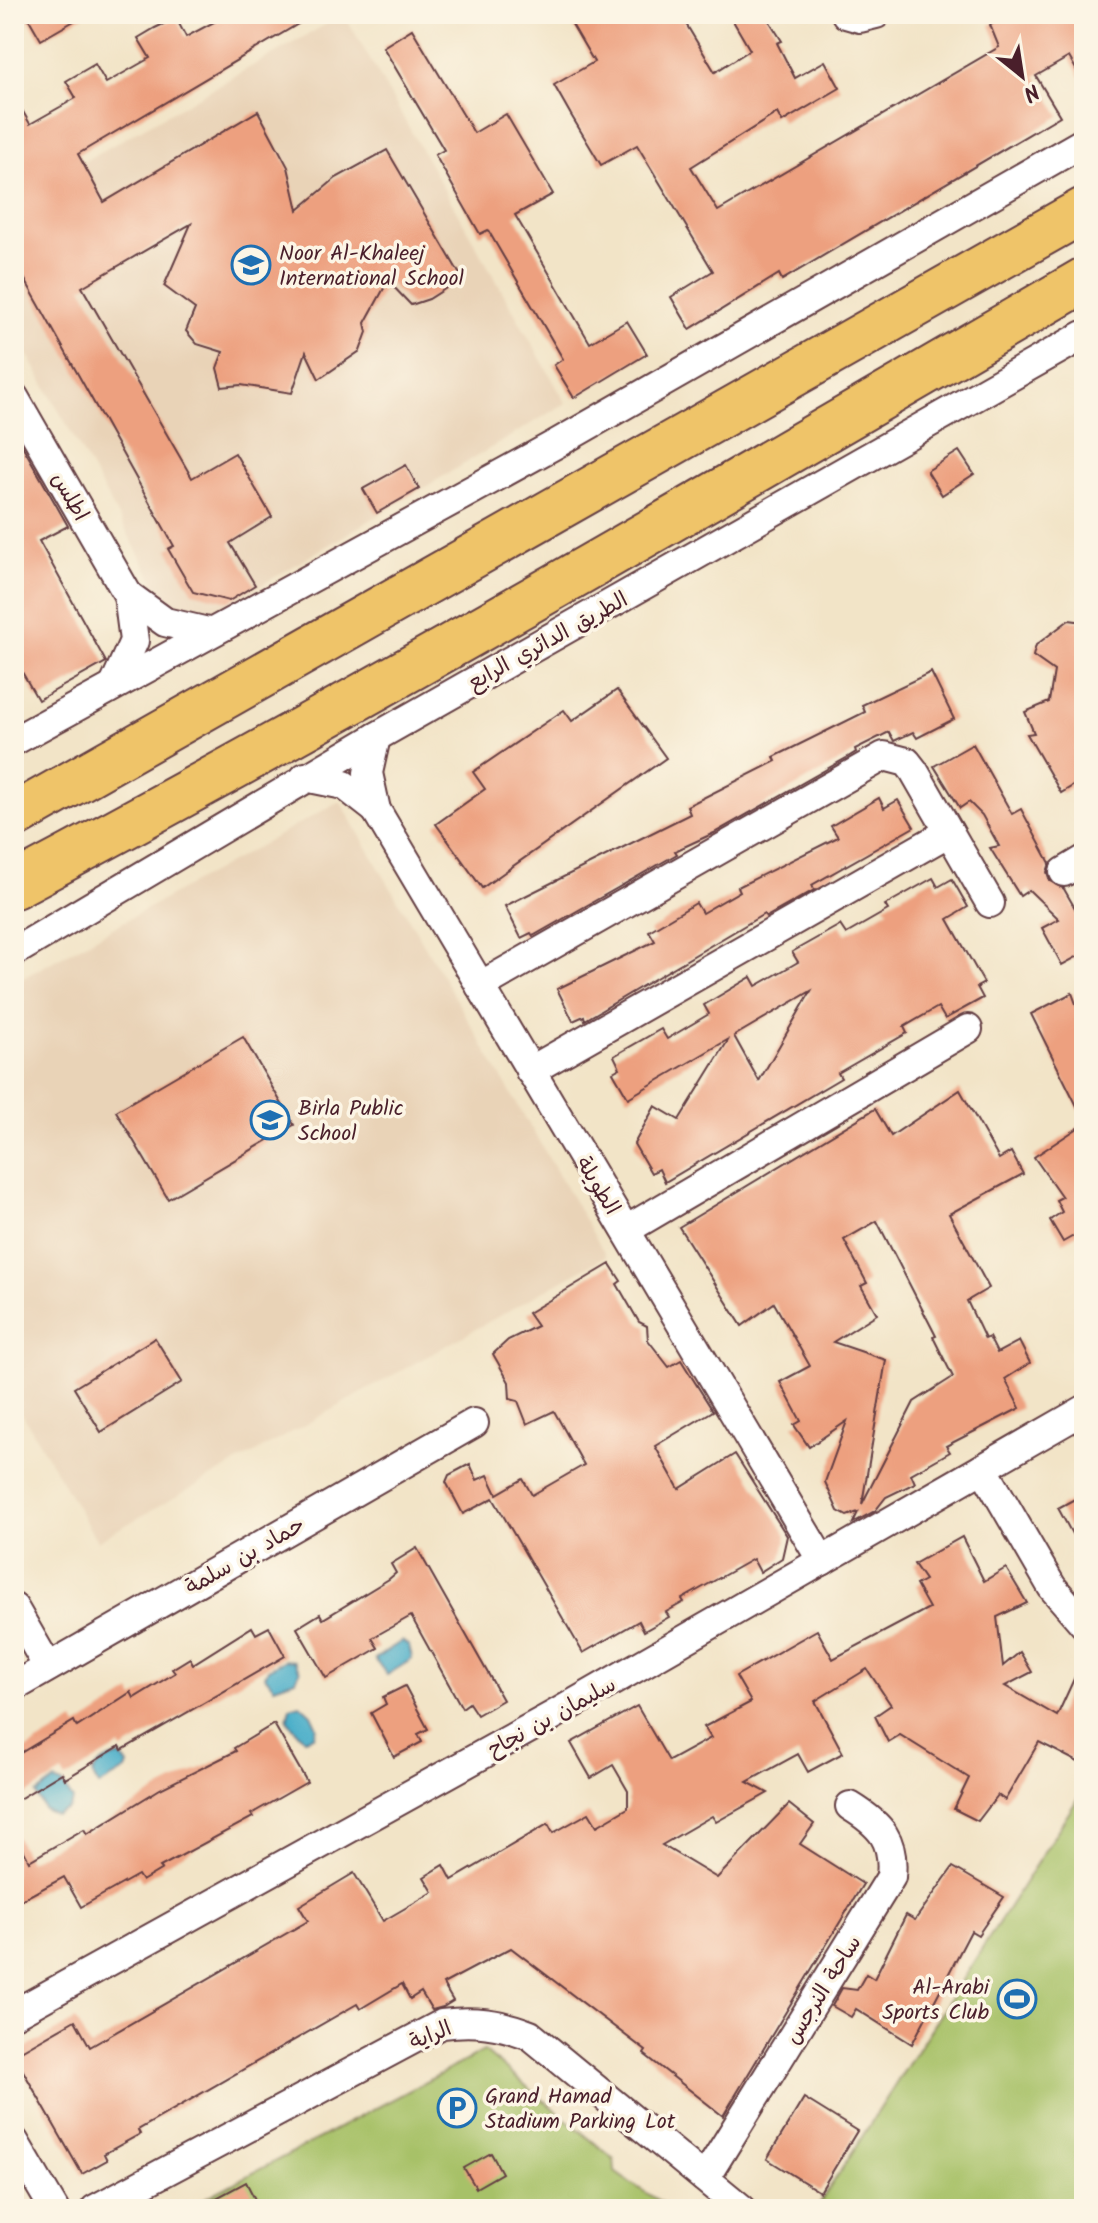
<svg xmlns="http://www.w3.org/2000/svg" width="1098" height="2223" font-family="Kalam,'Playpen Sans Arabic',sans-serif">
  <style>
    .built { fill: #e9d3b7 }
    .green { fill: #a7c168; stroke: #78704a; stroke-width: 2 }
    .water { fill: #4aaec9; stroke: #4a667a; stroke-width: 2 }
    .building { fill: #eda07f; fill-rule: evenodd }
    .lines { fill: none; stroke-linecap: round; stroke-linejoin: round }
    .street-casing { stroke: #633d42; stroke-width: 32 }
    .primary-casing { stroke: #633d42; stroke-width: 48 }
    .street { stroke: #fff; stroke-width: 28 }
    .primary { stroke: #efc469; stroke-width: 44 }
    .labels { text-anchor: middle; stroke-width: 7; stroke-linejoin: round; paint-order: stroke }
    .poi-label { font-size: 22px; fill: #4a1f2b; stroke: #fcf5e5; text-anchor: start }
    .street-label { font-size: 22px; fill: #4a1f2b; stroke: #fcf5e5 }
  </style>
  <rect width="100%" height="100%" fill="#fcf5e5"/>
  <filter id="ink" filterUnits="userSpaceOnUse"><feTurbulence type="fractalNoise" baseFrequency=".0125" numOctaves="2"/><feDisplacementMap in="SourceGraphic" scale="16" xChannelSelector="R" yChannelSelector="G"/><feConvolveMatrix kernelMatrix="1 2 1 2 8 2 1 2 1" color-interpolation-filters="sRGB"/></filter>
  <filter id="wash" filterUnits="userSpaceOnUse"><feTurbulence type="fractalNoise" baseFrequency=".006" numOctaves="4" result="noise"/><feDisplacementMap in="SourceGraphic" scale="32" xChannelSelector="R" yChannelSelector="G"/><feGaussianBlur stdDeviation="1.8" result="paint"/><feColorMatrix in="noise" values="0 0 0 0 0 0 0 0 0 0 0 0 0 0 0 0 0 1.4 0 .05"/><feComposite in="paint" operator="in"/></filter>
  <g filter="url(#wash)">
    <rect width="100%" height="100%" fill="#f2e4c7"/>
    <!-- built -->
    <g class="built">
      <polygon points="344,14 566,403 208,617 174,617 14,330 14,201"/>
      <polygon points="340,801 606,1256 97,1541 14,1400 14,983"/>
    </g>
    <!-- green -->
    <g class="green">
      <polygon points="1084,1789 1084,2209 816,2209"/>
      <path d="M484,2051L614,2159L615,2172C634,2187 651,2194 670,2209H185Z"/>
    </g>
    <!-- water -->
    <g class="water">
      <polygon points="402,1641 409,1646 412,1659 387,1675 375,1659"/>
      <polygon points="285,1660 294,1661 300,1671 295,1680 274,1687 265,1676 268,1669"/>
      <polygon points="300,1704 311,1714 317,1727 314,1736 304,1739 287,1720 290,1707"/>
      <path d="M121,1756L128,1765L126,1770L99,1786L92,1774C97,1764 110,1757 121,1756Z"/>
      <polygon points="54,1781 62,1784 73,1800 68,1809 56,1815 44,1809 36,1794"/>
    </g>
    <g id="blocks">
      <!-- building -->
      <g class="building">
        <polygon points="26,14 86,14 41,40"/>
        <polygon points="229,14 315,14 78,154 104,202 258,111 288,167 298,210 336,178 387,150 462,278 429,299 411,305 388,281 365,323 367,332 360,351 319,379 306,352 292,393 241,385 222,387 217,368 223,352 197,344 186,331 195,309 164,286 191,224 82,287 192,478 235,453 272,517 230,543 255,585 229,601 193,592 168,549 174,546 14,260 14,96 30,124 76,98 66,81 95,64 106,83 150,58 138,38 155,28 176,18 186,37"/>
        <polygon points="566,14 680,14 715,72 750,50 729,14 765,14 782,41 777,43 795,78 825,61 840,88 782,122 777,113 691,167 718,211 999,47 990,25 1010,14 1084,14 1084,83 1069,57 1036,76 1060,116 782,280 779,274 690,329 671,297 713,271 637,145 601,165 571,115 554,85 594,62"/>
        <polygon points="412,29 474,133 506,114 553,194 515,215 590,343 627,321 647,354 574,398 554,365 563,359 488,230 480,234 435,155 444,150 383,47"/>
        <polygon points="14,431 68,526 39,541 106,662 38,700 14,658"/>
        <polygon points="959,451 974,474 942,495 927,471"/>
        <polygon points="406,465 419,489 377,513 363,489"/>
        <polygon points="1069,620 1084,622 1084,779 1061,793 1027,734 1034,733 1025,712 1049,702 1054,671 1033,656 1036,645"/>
        <polygon points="931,672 954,719 917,738 913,732 894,741 889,732 855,749 856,752 848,757 714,833 675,851 677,854 533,936 531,933 521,938 505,906 690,814 687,806 776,761 774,757 865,712 862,705"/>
        <polygon points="617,690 666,758 482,888 436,824 485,789 473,772 564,710 572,721"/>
        <polygon points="973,744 1012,814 1021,809 1050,863 1047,872 1050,881 1064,889 1076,910 1084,906 1084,953 1062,965 1042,928 1059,919 1029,890 1020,896 990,848 999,846 982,815 969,802 960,808 934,766"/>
        <polygon points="879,798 884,808 898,800 914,827 812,885 814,890 766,917 764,914 585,1020 584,1016 573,1021 557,989 655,941 649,931 696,903 702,913 740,891 738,887 838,837 831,826"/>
        <path d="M933,878L938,887L952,879L968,907L948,919L984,983L977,987L983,998L945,1019L938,1007L904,1027L907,1033L838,1073L841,1078L665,1182L659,1169L651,1173L634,1144L655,1106L679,1120L729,1039L628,1098L613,1072L620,1068L614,1056L661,1029L667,1039L709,1014L704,1005L751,977L756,986L798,962L792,952L840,925L846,934L888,910L885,905ZM811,991L759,1081L734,1036Z"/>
        <polygon points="1072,993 1084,1026 1084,1120 1031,1014"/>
        <polygon points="243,1037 294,1125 168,1199 116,1111"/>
        <path d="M960,1090L999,1159L1011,1152L1023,1174L949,1214L989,1288L967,1301L985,1339L989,1337L997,1353L1019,1341L1030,1363L1005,1379L1020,1408L946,1446L950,1452L911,1474L915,1483L886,1497L875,1511L853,1523L858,1512L847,1516L838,1511L825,1482L847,1421L809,1447L794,1425L801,1421L780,1382L810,1366L774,1303L742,1326L679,1227L875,1109L891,1136ZM877,1221L936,1336L933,1337L953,1377L914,1402L862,1504L886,1360L833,1342L877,1314L861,1286L867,1283L844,1240Z"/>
        <polygon points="1084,1124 1084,1230 1063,1242 1050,1220 1062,1212 1056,1200 1062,1197 1034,1157"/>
        <polygon points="610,1264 621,1281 617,1284 639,1322 647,1326 648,1340 669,1367 681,1360 713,1411 655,1446 679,1489 735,1454 787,1536 782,1558 760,1572 753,1559 682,1599 684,1602 666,1612 669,1617 644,1631 639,1621 583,1653 493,1498 463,1514 446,1482 449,1475 470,1464 477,1480 488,1475 497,1494 523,1479 532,1495 584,1465 554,1411 527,1424 518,1401 510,1399 509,1382 493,1354 508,1340 537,1326 528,1313"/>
        <polygon points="155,1338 182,1382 101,1432 74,1388"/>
        <polygon points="1084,1494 1084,1556 1058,1508"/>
        <polygon points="962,1537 984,1581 1006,1568 1027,1603 997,1617 1003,1666 1020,1652 1032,1672 1005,1686 1057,1716 1084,1657 1084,1765 1039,1742 1005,1800 998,1795 978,1821 954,1809 969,1778 900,1735 888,1742 875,1716 891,1705 867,1669 815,1701 843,1753 808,1772 798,1754 747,1782 768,1793 716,1822 712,1816 662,1845 717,1878 789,1804 814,1824 800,1844 863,1884 723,2116 644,2054 646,2051 511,1948 443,1984 453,2001 443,2007 432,2010 421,1992 410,1999 402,1984 360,2009 357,2004 138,2130 140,2134 104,2154 107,2160 82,2174 14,2055 75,2020 90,2047 308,1921 299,1906 354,1873 383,1921 433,1892 424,1877 444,1865 452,1880 548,1824 553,1833 589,1813 597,1826 628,1808 628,1791 613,1765 591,1778 571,1743 637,1706 669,1761 711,1738 704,1727 751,1702 736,1676 817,1630 833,1659 929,1608 916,1585 925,1580 914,1564"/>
        <polygon points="417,1548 503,1700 477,1715 469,1703 462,1708 411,1616 372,1638 378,1648 326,1678 297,1628 320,1614 323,1619 389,1579 396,1573 391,1564"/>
        <polygon points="252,1627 256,1634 269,1627 285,1656 122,1750 120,1746 65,1779 62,1773 14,1802 14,1757 74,1721 77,1727 131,1692 134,1698 175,1673 172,1669 190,1658 193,1664"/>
        <polygon points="405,1686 428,1729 418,1734 422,1742 394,1757 371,1713 386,1704 383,1697"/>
        <polygon points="274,1724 307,1782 251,1814 253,1817 160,1867 162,1869 142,1881 138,1875 81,1907 64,1877 14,1904 14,1832 29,1861 84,1829 87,1834 160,1789 236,1751 234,1748"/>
        <polygon points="953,1867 1004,1897 978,1935 971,1931 912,2044 856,2009 851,2017 832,2006 842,1988 857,1990 866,1974 874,1979 906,1915 915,1920"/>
        <polygon points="804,2098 857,2131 820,2192 767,2159"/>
        <polygon points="491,2153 502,2173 476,2188 464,2168"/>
        <polygon points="246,2182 260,2209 196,2209"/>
      </g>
    </g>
  </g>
  <g filter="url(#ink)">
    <use href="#blocks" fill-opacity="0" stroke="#633d42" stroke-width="2"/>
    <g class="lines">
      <!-- street casing -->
      <g class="street-casing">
        <g id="street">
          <polyline points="846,14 860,18 876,14"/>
          <polyline points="14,397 128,595 134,641 115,683"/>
          <polyline points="128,595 165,622 208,632"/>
          <polyline points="376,737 368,773 376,810 822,1561"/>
          <polyline points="14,741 554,445 1084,142"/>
          <polyline points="305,777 344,785 376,810"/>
          <polyline points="1064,872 1084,860"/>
          <polyline points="14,952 376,737 1084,335"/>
          <polyline points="480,986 884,756 907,762 914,771 990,903"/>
          <polyline points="530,1071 949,832"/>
          <polyline points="626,1230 968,1029"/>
          <polyline points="983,1468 1052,1587 1084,1624"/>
          <polyline points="14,1608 48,1667"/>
          <polyline points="14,1687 474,1423"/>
          <polyline points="14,2014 552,1716 1084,1410"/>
          <polyline points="14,2141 54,2209"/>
          <path d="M705,2178L891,1877C895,1840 881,1825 850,1806"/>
          <path d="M95,2209L442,2024C475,2020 499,2023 530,2035L742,2209"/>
        </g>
      </g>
      <!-- primary casing -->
      <g class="primary-casing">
        <g id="primary">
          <polyline points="14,816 1084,210"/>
          <path d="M14,886C376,694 730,486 1084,280"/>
        </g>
      </g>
      <!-- street -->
      <use href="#street" class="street"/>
      <!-- primary -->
      <use href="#primary" class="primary"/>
    </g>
  </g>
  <!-- icons -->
  <defs>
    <g id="school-ring" transform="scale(2)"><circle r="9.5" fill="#fcf5e5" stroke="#1f6fb2" stroke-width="1.5"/><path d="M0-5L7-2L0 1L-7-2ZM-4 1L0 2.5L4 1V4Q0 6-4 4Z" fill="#1f6fb2"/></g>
    <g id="stadium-ring" transform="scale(2)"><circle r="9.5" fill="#fcf5e5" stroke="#1f6fb2" stroke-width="1.5"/><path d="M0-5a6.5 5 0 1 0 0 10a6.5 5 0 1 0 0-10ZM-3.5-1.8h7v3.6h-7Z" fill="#1f6fb2"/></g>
    <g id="parking-ring" transform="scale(2)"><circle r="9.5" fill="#fcf5e5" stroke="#1f6fb2" stroke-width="1.5"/><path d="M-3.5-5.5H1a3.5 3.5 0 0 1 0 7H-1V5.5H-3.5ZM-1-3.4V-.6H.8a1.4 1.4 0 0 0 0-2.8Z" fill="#1f6fb2"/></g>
  </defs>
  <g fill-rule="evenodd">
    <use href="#school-ring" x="251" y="265"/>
    <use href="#school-ring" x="270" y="1120"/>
    <use href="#stadium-ring" x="1017" y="1999"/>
    <use href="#parking-ring" x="457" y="2108"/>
  </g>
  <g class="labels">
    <!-- poi labels -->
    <g class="poi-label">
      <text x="279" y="260">Noor Al-Khaleej<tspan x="279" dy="25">International School</tspan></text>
      <text x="298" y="1115">Birla Public<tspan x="298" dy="25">School</tspan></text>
      <text x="989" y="1994" text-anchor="end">Al-Arabi<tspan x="989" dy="25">Sports Club</tspan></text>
      <text x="485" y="2103">Grand Hamad<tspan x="485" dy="25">Stadium Parking Lot</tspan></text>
    </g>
    <!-- street labels -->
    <g class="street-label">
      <text transform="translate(71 496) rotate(60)" y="8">اطلس</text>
      <text transform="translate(547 640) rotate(-29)" y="8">الطريق الدائري الرابع</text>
      <text transform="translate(599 1185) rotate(59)" y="8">الطويلة</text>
      <text transform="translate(244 1555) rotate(-30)" y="8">حماد بن سلمة</text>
      <text transform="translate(551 1716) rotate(-29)" y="8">سليمان بن نجاح</text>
      <text transform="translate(822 1989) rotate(-58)" y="8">ساحة النرجس</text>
      <text transform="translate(430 2034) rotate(-22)" y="8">الراية</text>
    </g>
  </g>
  <!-- margin -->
  <rect width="1098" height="2223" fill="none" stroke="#fcf5e5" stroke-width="48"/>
  <!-- north arrow -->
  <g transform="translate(1022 76) rotate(150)" stroke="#fcf5e5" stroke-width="6" paint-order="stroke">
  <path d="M0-6L14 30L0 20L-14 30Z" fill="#4a1f2b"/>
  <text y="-12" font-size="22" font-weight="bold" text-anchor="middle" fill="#4a1f2b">N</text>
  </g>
</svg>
